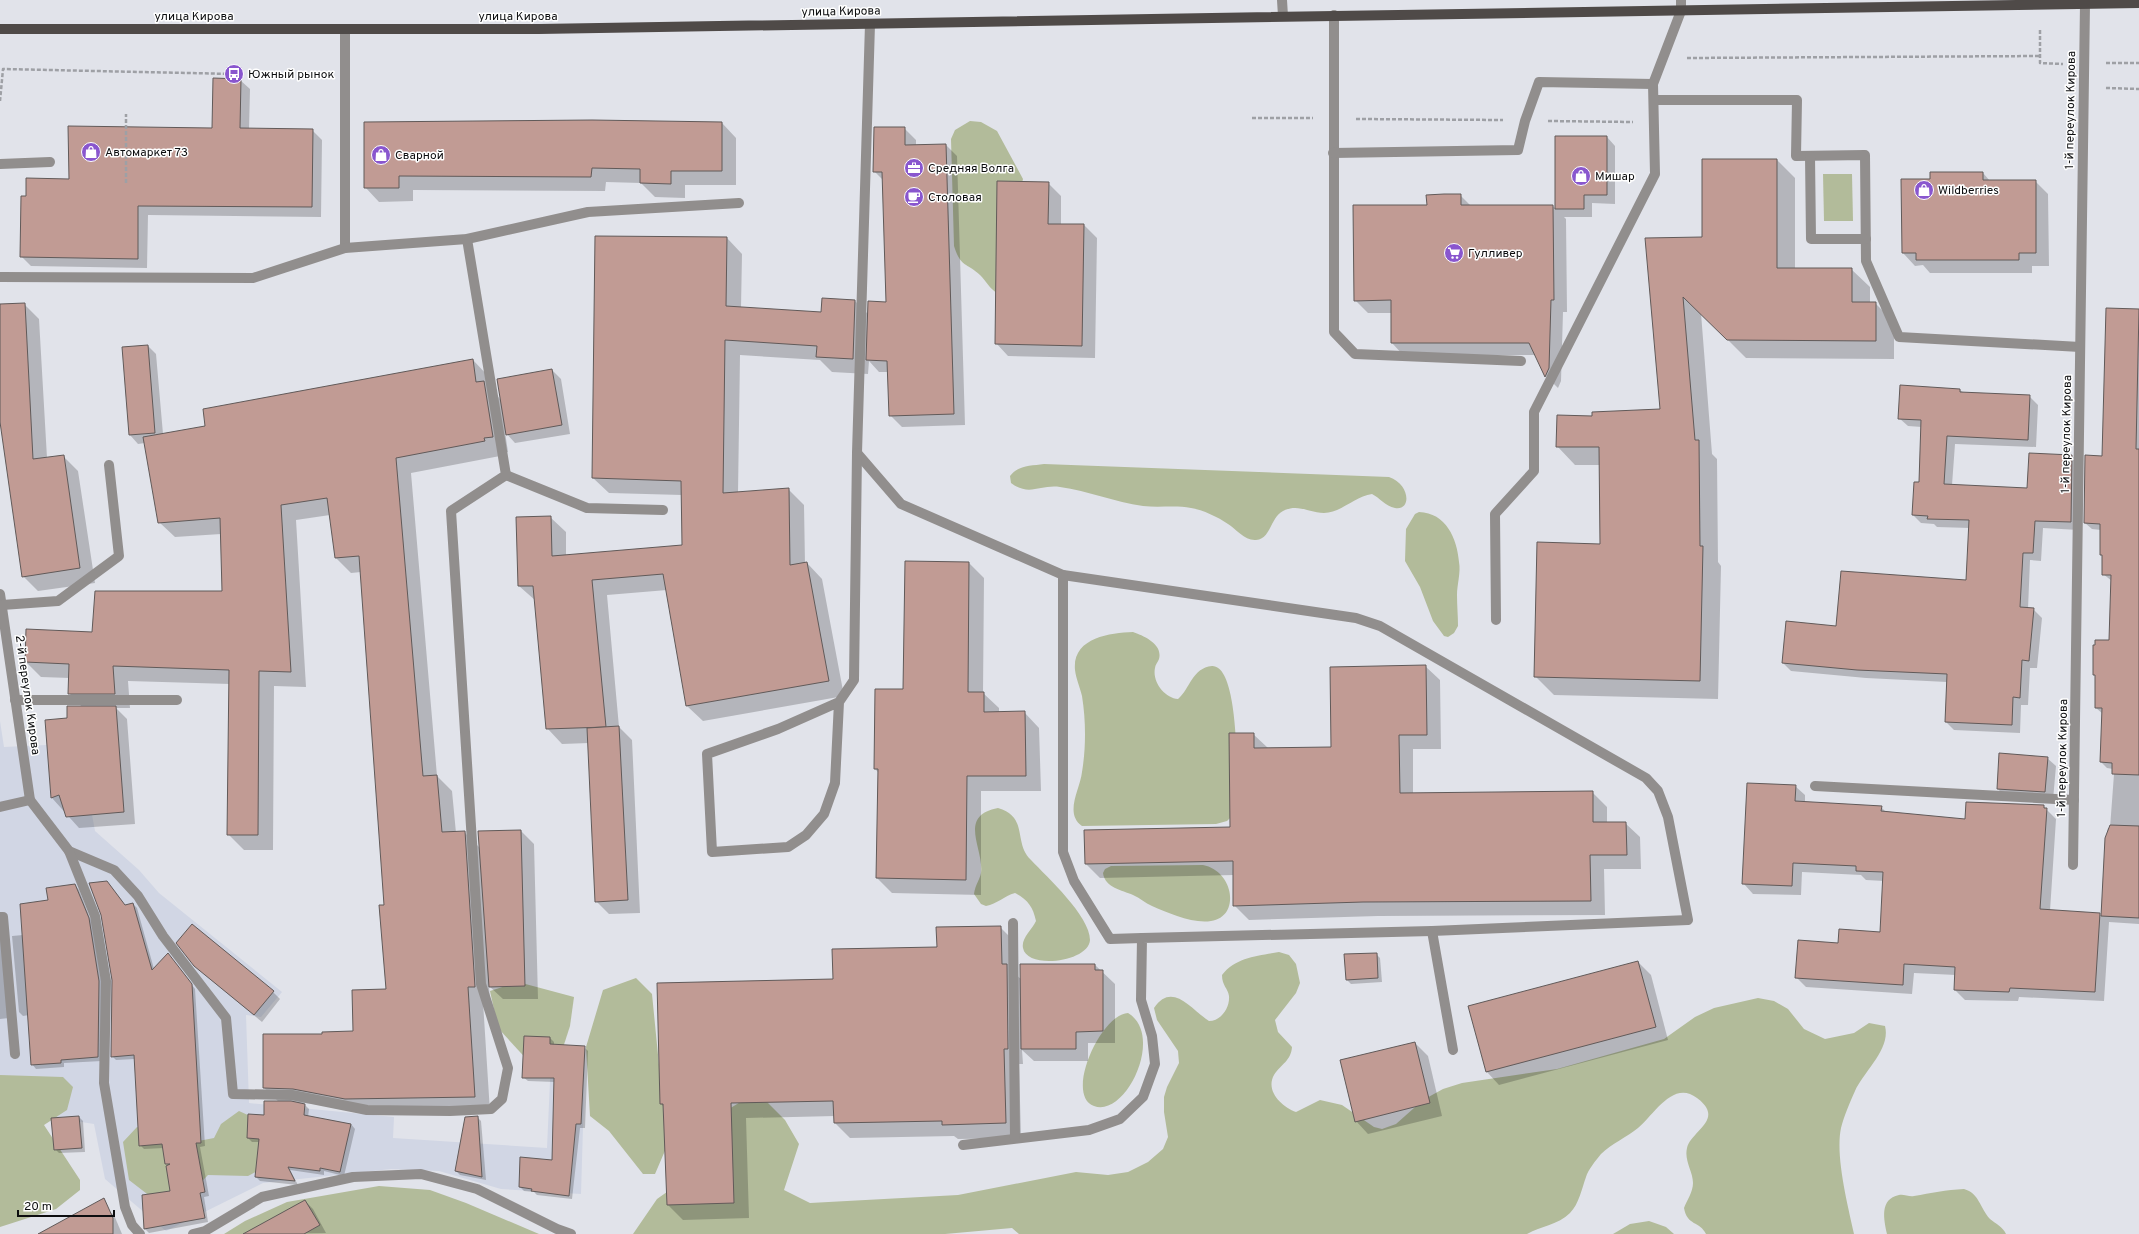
<svg xmlns="http://www.w3.org/2000/svg" width="2139" height="1234" font-family="Overpass,sans-serif">
  <style>
    .built { fill: #d1d6e4 }
    .green { fill: #b2bb9a }
    .shadow { fill: #0003 }
    .building { fill: #c19b94; stroke: #615a59 }
    .lines { fill: none; stroke-linecap: round; stroke-linejoin: round }
    .path { stroke: #9ea0a5; stroke-width: 2.5; stroke-dasharray: 4 2; stroke-linecap: butt }
    .minor { stroke: #918e8d; stroke-width: 10 }
    .major { stroke: #4f4a48; stroke-width: 10 }
    .labels { text-anchor: middle; stroke-width: 3; stroke-linejoin: round; paint-order: stroke }
    .street-label { font-size: 12px; fill: #0c0d0f; stroke: #fff }
    .poi-label { font-size: 12px; fill: #0c0d0f; stroke: #fff; text-anchor: start }
  </style>
  <rect width="100%" height="100%" fill="#e1e3ea"/>
  <!-- built -->
  <polygon class="built" points="0,721 4,747 67,744 88,793 95,831 139,870 159,893 282,992 261,1017 246,1015 249,1103 394,1117 393,1138 547,1148 551,1059 585,1060 581,1194 501,1189 439,1171 391,1169 263,1183 166,1231 105,1179 94,1124 0,1109"/>
  <!-- green -->
  <g class="green">
    <path d="M970,121L981,122L997,131L1023,179L997,293C990,289 986,281 980,275C966,262 961,268 954,246L951,139L955,130Z"/>
    <polygon points="1823,174 1852,174 1853,221 1824,221"/>
    <path d="M1044,464L1389,477C1410,484 1412,511 1395,508C1385,506 1380,498 1372,494C1355,496 1341,513 1324,513C1309,513 1298,503 1283,511C1270,518 1271,539 1256,540C1245,541 1236,529 1228,524C1218,517 1203,510 1191,508C1176,505 1159,508 1143,506C1115,502 1088,491 1060,487C1041,484 1029,497 1011,483L1010,476C1018,465 1031,466 1044,464Z"/>
    <path d="M1419,512C1446,513 1457,538 1459,562C1461,572 1457,585 1457,595C1457,606 1458,616 1458,626L1454,633L1448,637L1444,636L1433,621L1420,587L1405,561L1406,529L1415,514Z"/>
    <path d="M1133,632C1144,636 1163,644 1159,659C1158,662 1155,665 1155,668C1152,682 1165,698 1178,699C1190,689 1192,668 1212,666C1241,665 1237,790 1237,811L1227,821L1216,824L1082,826C1064,813 1080,790 1082,772C1086,748 1086,721 1082,696C1080,687 1076,679 1075,670C1072,638 1109,633 1133,632Z"/>
    <path d="M998,808C1029,817 1013,843 1031,860C1047,877 1090,916 1090,940C1089,962 1027,970 1023,948C1021,938 1032,930 1036,921C1033,907 1028,900 1015,893C1004,896 997,904 986,906L981,904L974,894C975,885 980,879 981,873C984,848 957,816 998,808Z"/>
    <path d="M1203,865C1234,871 1241,917 1211,921C1193,924 1168,913 1152,906C1145,903 1140,898 1133,895C1122,890 1105,888 1103,873L1105,869L1111,866Z"/>
    <path d="M1279,952L1289,955L1296,964L1300,983L1296,993L1275,1020L1278,1032L1292,1047C1291,1061 1281,1064 1274,1075C1265,1091 1282,1107 1296,1112L1320,1100L1342,1105L1374,1127L1382,1129L1396,1124L1423,1100L1443,1089L1462,1083L1557,1069L1664,1039L1695,1017L1714,1008L1758,998L1774,1001L1788,1009L1804,1029L1825,1039L1854,1033L1869,1023L1885,1026C1891,1049 1864,1071 1855,1091C1850,1102 1844,1116 1841,1128C1835,1156 1848,1206 1854,1234H1706C1700,1221 1687,1226 1684,1208C1687,1200 1693,1192 1693,1183C1693,1171 1684,1161 1687,1148C1690,1135 1711,1125 1708,1112C1707,1106 1701,1101 1697,1098C1673,1079 1653,1116 1638,1128C1627,1137 1611,1144 1601,1154C1596,1160 1588,1170 1586,1177C1582,1188 1579,1204 1570,1213C1558,1225 1541,1226 1527,1234H1019L1012,1228L945,1234H633L657,1199L698,1170L709,1121L757,1092L785,1120L799,1144L784,1190L810,1203L958,1195L1076,1172L1108,1175L1128,1172L1148,1162L1163,1149L1168,1137L1164,1112V1097L1167,1087L1179,1063L1178,1051L1157,1020L1154,1008C1172,981 1191,1009 1209,1021C1221,1021 1230,1008 1229,996C1228,988 1222,986 1222,975C1236,957 1258,956 1279,952Z"/>
    <polygon points="636,978 652,994 667,1146 655,1174 643,1174 609,1131 590,1116 586,1047 603,990"/>
    <polygon points="518,982 574,997 570,1026 560,1057 531,1064 498,1028 490,991"/>
    <path d="M1128,1013C1165,1035 1126,1118 1094,1106C1064,1095 1101,1014 1128,1013Z"/>
    <polygon points="0,1075 63,1077 73,1087 67,1110 44,1125 80,1180 80,1190 56,1209 0,1227"/>
    <polygon points="239,1111 278,1129 273,1163 248,1176 208,1175 187,1197 151,1197 129,1180 123,1142 137,1127 183,1144 214,1138 221,1124"/>
    <polygon points="379,1186 430,1190 466,1203 539,1234 224,1234 245,1221 287,1202"/>
    <path d="M1964,1189C1979,1193 1980,1208 1990,1219C1996,1224 2003,1227 2006,1234H1887C1884,1220 1879,1199 1899,1195C1904,1194 1909,1197 1914,1196C1931,1193 1946,1190 1964,1189Z"/>
    <polygon points="1649,1221 1666,1227 1674,1234 1613,1234 1630,1224"/>
  </g>
  <!-- shadow -->
  <g class="shadow">
    <polygon points="240,80 250,89 249,129 312,130 322,140 321,217 148,215 147,268 31,266 21,256 27,197 70,180 213,129"/>
    <polygon points="592,121 722,123 736,138 736,185 685,185 685,198 655,197 641,183 606,182 605,191 413,190 413,201 379,202 365,187 365,123"/>
    <polygon points="904,128 916,140 916,145 946,145 957,156 965,425 902,427 890,415 889,372 879,372 869,361 868,374 832,372 820,360 740,355 738,493 788,489 804,505 805,564 807,563 822,579 844,696 703,721 687,706 667,590 607,595 619,727 632,740 640,913 609,914 596,901 589,743 562,744 547,728 536,601 519,586 550,517 566,532 566,556 683,546 682,495 609,493 593,478 596,237 727,238 742,254 741,308 822,314 855,301 869,315 887,303 883,180 874,171"/>
    <polygon points="1607,137 1615,146 1615,204 1592,203 1592,217 1564,217 1566,219 1567,312 1563,312 1561,381 1558,388 1546,376 1536,355 1404,356 1392,343 1392,313 1368,313 1355,300 1428,206 1460,195 1471,206 1553,206 1556,209"/>
    <polygon points="1777,160 1795,178 1795,269 1851,269 1870,287 1870,303 1875,303 1894,322 1894,359 1746,358 1701,313 1712,454 1717,459 1718,562 1721,566 1718,699 1554,695 1535,676 1601,545 1600,465 1575,465 1557,446 1593,417 1661,410 1646,239 1703,238"/>
    <polygon points="1983,173 1990,181 2035,181 2048,194 2049,266 2032,266 2032,273 1930,273 1923,265 1915,266 1903,253 1931,180"/>
    <polygon points="1048,183 1061,196 1061,225 1084,225 1097,238 1095,358 1008,356 996,343"/>
    <polygon points="24,304 39,319 47,458 63,456 78,471 95,583 38,591 23,576 0,406 0,305"/>
    <polygon points="2107,309 2139,310 2139,924 2109,922 2104,1001 2019,997 2018,1001 1965,1000 1955,990 1956,975 1914,973 1912,994 1806,987 1796,977 1839,944 1881,933 1884,881 1866,880 1861,875 1802,872 1801,895 1753,894 1744,884 1795,786 1805,795 1805,803 1881,807 1887,813 1966,820 2043,806 2056,819 2050,911 2099,914 2102,916 2106,838 2108,828 2110,828 2114,774 2113,769 2107,768 2101,762 2103,714 2096,708 2096,677 2094,674 2110,641 2112,581 2103,574 2103,557 2101,554 2101,530 2092,529 2085,523 2103,457"/>
    <polygon points="148,346 156,354 163,434 207,427 473,360 488,376 490,388 501,400 552,370 561,379 570,434 515,443 505,432 508,452 499,454 500,456 411,473 437,776 452,791 456,833 464,832 480,848 521,831 534,844 538,999 503,999 489,986 490,1002 483,1002 490,1112 303,1103 309,1109 308,1117 351,1124 355,1129 344,1176 324,1171 324,1175 290,1170 298,1185 260,1181 256,1177 260,1142 252,1142 248,1138 265,1116 279,1102 264,1088 323,1035 354,1032 387,990 385,906 361,572 351,573 336,558 330,515 296,520 306,687 274,686 273,850 244,850 228,834 230,684 128,681 130,708 116,708 127,719 135,824 79,828 52,798 46,721 68,719 83,708 69,693 70,678 41,677 26,662 93,633 223,592 221,534 175,537 159,522 145,443 138,444 130,435"/>
    <polygon points="1960,390 1964,393 2029,396 2038,405 2036,447 1955,444 1952,485 2028,489 2072,456 2080,464 2079,530 2043,528 2041,561 2030,560 2028,609 2033,609 2042,618 2037,668 2030,668 2028,705 2021,705 2020,733 1954,730 1946,722 1947,682 1866,678 1791,671 1783,663 1837,627 1967,581 1970,528 1937,527 1934,524 1921,523 1913,515 1920,483 1922,427 1908,426 1899,418"/>
    <polygon points="969,563 984,578 983,693 999,708 999,713 1024,712 1039,728 1041,791 981,791 981,895 892,893 877,878 878,772 875,769 904,690"/>
    <polygon points="1425,666 1440,680 1441,749 1413,749 1413,794 1592,792 1607,807 1607,823 1625,823 1640,837 1641,869 1604,869 1605,915 1378,916 1249,920 1234,905 1234,875 1100,878 1086,864 1231,828 1253,734 1268,748 1332,748"/>
    <polygon points="2047,758 2056,766 2053,800 2006,798 1998,789"/>
    <polygon points="107,882 125,906 133,904 137,908 154,969 171,958 195,989 205,1146 200,1147 209,1196 204,1197 208,1222 149,1233 145,1229 172,1192 168,1166 164,1148 144,1149 140,1145 135,1059 116,1060 112,1056 113,980"/>
    <polygon points="75,885 79,890 92,923 103,986 102,1061 64,1063 64,1067 36,1069 32,1064 29,1015 23,1016 19,1012 12,936 23,935 49,900"/>
    <polygon points="1000,927 1015,942 1016,975 1021,979 1095,965 1115,984 1115,1043 1088,1043 1088,1061 1034,1061 1022,1050 1023,1064 1019,1064 1021,1138 958,1139 954,1136 850,1138 835,1123 835,1116 746,1118 749,1218 683,1220 668,1205 664,1107 661,1104 834,980 938,948"/>
    <polygon points="0,940 2,942 9,1018 0,1019"/>
    <polygon points="1376,954 1380,958 1382,982 1351,984 1347,980"/>
    <polygon points="1638,962 1651,975 1668,1040 1499,1085 1487,1072 1469,1006"/>
    <polygon points="203,973 273,992 280,999 262,1022"/>
    <polygon points="550,1038 554,1042 554,1045 584,1047 588,1051 585,1128 580,1128 572,1199 537,1195 534,1192 524,1191 520,1187 553,1161 555,1082 528,1081 523,1077"/>
    <polygon points="1415,1043 1428,1056 1442,1116 1368,1134 1356,1121"/>
    <polygon points="79,1117 83,1121 85,1152 59,1153 55,1149"/>
    <polygon points="477,1117 481,1121 486,1180 460,1175 456,1171"/>
    <polygon points="305,1201 313,1209 326,1233 250,1234"/>
    <polygon points="110,1212 114,1215 122,1234 100,1234"/>
  </g>
  <!-- building -->
  <g class="building">
    <polygon points="213,78 241,79 240,128 313,129 312,207 138,206 138,259 20,257 21,196 26,196 26,178 69,179 68,126 212,128"/>
    <polygon points="592,120 722,122 722,171 671,171 671,184 640,183 640,169 592,168 591,177 399,176 399,188 364,188 364,122"/>
    <polygon points="874,127 905,127 905,145 946,144 954,414 889,416 887,361 866,360 868,301 886,302 882,172 873,172"/>
    <polygon points="1555,136 1607,136 1607,195 1584,195 1584,209 1555,209"/>
    <polygon points="1702,159 1777,159 1777,268 1852,268 1852,302 1876,302 1876,341 1727,340 1683,297 1695,440 1699,440 1700,546 1703,546 1700,681 1534,677 1537,542 1600,544 1599,447 1556,447 1557,415 1592,416 1592,412 1660,409 1645,238 1702,237"/>
    <polygon points="1930,172 1983,172 1983,180 2036,180 2036,253 2019,253 2019,260 1916,260 1916,253 1902,253 1901,179 1930,179"/>
    <polygon points="997,181 1049,182 1048,224 1084,224 1082,346 995,344"/>
    <polygon points="1444,194 1461,194 1461,205 1553,205 1554,300 1551,300 1549,368 1545,377 1529,343 1391,343 1391,300 1354,301 1353,205 1427,205 1426,195"/>
    <polygon points="595,236 727,237 726,306 821,312 822,298 855,300 853,359 816,357 817,346 725,340 723,493 789,488 790,565 807,562 829,681 686,706 663,574 592,580 606,727 546,729 533,586 518,586 516,517 551,516 552,556 682,545 681,481 592,478"/>
    <polygon points="25,303 33,459 64,455 80,568 22,577 0,422 0,304"/>
    <polygon points="2106,308 2139,309 2136,449 2139,449 2139,775 2112,774 2112,763 2100,762 2102,708 2095,708 2095,675 2093,675 2093,645 2095,645 2095,640 2109,640 2111,575 2102,575 2102,555 2100,555 2100,524 2084,523 2085,455 2102,456"/>
    <polygon points="148,345 155,433 129,435 122,347"/>
    <polygon points="473,359 476,382 484,381 493,437 484,438 485,441 396,458 423,776 437,775 442,832 465,831 475,987 468,987 475,1097 345,1099 293,1089 263,1088 263,1034 322,1034 322,1032 353,1031 352,990 386,989 379,905 384,905 359,556 335,558 327,498 281,505 291,672 259,671 258,835 227,835 229,670 113,666 115,694 68,694 69,664 25,662 26,629 92,632 95,591 222,591 220,518 158,523 143,437 205,426 203,409"/>
    <polygon points="552,369 562,425 506,435 497,379"/>
    <polygon points="1900,385 1960,389 1960,392 2030,395 2028,440 1947,436 1944,484 2027,488 2029,453 2072,455 2071,522 2035,521 2033,553 2023,553 2020,607 2034,608 2029,661 2022,660 2020,698 2013,697 2012,725 1945,722 1947,674 1857,670 1782,663 1786,621 1836,626 1841,571 1966,580 1969,520 1927,519 1928,516 1912,515 1914,482 1919,482 1921,420 1898,419"/>
    <polygon points="905,561 969,562 968,692 984,692 984,712 1025,711 1026,776 967,776 966,880 876,878 878,769 874,769 875,689 903,689"/>
    <polygon points="1426,665 1427,735 1399,735 1400,793 1593,791 1593,822 1626,822 1627,855 1590,855 1591,901 1363,902 1233,906 1233,861 1085,864 1084,830 1230,827 1229,733 1254,733 1254,748 1331,747 1330,667"/>
    <polygon points="67,706 116,706 124,812 66,817 59,795 51,798 45,720 67,718"/>
    <polygon points="619,726 628,900 595,902 587,728"/>
    <polygon points="1999,753 2048,757 2045,792 1997,789"/>
    <polygon points="1747,783 1796,785 1795,801 1882,806 1881,811 1965,819 1966,802 2044,805 2044,808 2047,808 2040,909 2100,913 2095,992 2010,988 2009,992 1954,990 1955,967 1904,964 1903,985 1795,978 1798,940 1838,943 1839,929 1880,932 1883,872 1856,871 1856,866 1793,863 1792,886 1742,884"/>
    <polygon points="2110,825 2139,826 2139,918 2101,916 2105,838"/>
    <polygon points="521,830 525,986 489,987 478,831"/>
    <polygon points="107,881 125,905 133,903 152,970 168,953 192,984 201,1143 196,1143 205,1192 200,1193 205,1218 144,1229 142,1195 170,1191 166,1166 170,1164 165,1164 162,1144 139,1146 134,1055 111,1057 112,980 101,915 89,883"/>
    <polygon points="75,884 89,918 99,981 98,1057 61,1060 61,1063 31,1065 20,904 48,900 46,888"/>
    <polygon points="192,924 274,991 254,1015 194,966 176,943"/>
    <polygon points="1001,926 1002,964 1007,964 1008,1049 1004,1049 1006,1123 942,1125 942,1121 834,1123 833,1101 731,1103 734,1203 667,1205 663,1104 660,1104 657,983 833,979 832,949 937,947 936,927"/>
    <polygon points="1377,953 1378,978 1346,980 1344,954"/>
    <polygon points="1638,961 1656,1027 1486,1072 1468,1006"/>
    <polygon points="1020,964 1095,964 1095,970 1103,970 1103,1031 1076,1032 1076,1049 1021,1049"/>
    <polygon points="524,1036 550,1037 550,1044 585,1046 581,1124 576,1124 569,1196 531,1191 532,1189 519,1187 520,1157 552,1160 554,1078 522,1078"/>
    <polygon points="1415,1042 1430,1103 1355,1122 1340,1060"/>
    <polygon points="264,1101 291,1101 305,1104 304,1115 351,1124 340,1172 320,1168 320,1171 288,1167 295,1181 255,1177 259,1139 247,1138 248,1114 264,1115"/>
    <polygon points="79,1116 82,1148 54,1150 51,1118"/>
    <polygon points="478,1116 482,1177 455,1171 465,1117"/>
    <polygon points="104,1198 113,1218 113,1234 38,1234"/>
    <polygon points="305,1200 320,1225 304,1234 243,1234"/>
  </g>
  <g class="lines">
    <!-- path -->
    <g class="path">
      <polyline points="2040,30 2040,63 2063,64"/>
      <polyline points="1687,58 2040,56"/>
      <polyline points="2106,63 2139,63"/>
      <polyline points="2106,88 2139,89"/>
      <polyline points="0,101 3,69 234,74"/>
      <polyline points="1252,118 1313,118"/>
      <polyline points="1356,119 1503,120"/>
      <polyline points="1548,121 1633,122"/>
      <polyline points="126,183 126,114"/>
    </g>
    <!-- minor -->
    <g class="minor">
      <polyline points="1282,0 1283,16"/>
      <polyline points="1334,15 1334,332 1355,354 1521,361"/>
      <polyline points="870,24 857,453 901,504 1063,575 1356,618 1380,626 1646,778 1658,791 1668,817 1688,920 1432,931 1142,938 1141,1000 1152,1036 1155,1064 1143,1097 1120,1119 1089,1130 963,1145"/>
      <polyline points="345,29 345,248"/>
      <polyline points="1654,100 1797,100 1796,156 1865,155 1866,261 1899,337 2080,347"/>
      <polyline points="1333,153 1518,150 1525,121 1539,82 1653,84"/>
      <polyline points="1810,156 1811,239 1866,239"/>
      <polyline points="0,164 50,162"/>
      <polyline points="0,277 253,278 345,248 467,239 588,212 739,203"/>
      <polyline points="506,475 587,508 663,510"/>
      <polyline points="1063,575 1063,852 1074,881 1110,939 1142,938"/>
      <polyline points="0,594 30,800 69,851 114,870 138,896 163,936 226,1018 233,1094 292,1095 367,1110 450,1111 491,1109 502,1099 508,1068 481,984 451,511 506,475 467,239"/>
      <polyline points="2,605 58,601 119,556 109,465"/>
      <polyline points="1496,620 1495,514 1534,471 1534,412 1655,174 1653,84 1681,11 1681,0"/>
      <polyline points="15,700 177,700"/>
      <polyline points="839,702 835,783 824,814 806,835 788,847 712,852 707,754 778,729 839,702 854,680 857,453"/>
      <polyline points="1815,786 2074,800"/>
      <polyline points="0,807 30,800"/>
      <polyline points="69,851 95,916 106,981 104,1083 125,1207 132,1225 140,1234"/>
      <polyline points="2073,865 2085,4"/>
      <polyline points="0,917 3,917 15,1054"/>
      <polyline points="1013,923 1015,1138"/>
      <polyline points="1432,931 1453,1050"/>
      <polyline points="193,1234 205,1231 262,1197 353,1177 421,1174 477,1189 557,1229 571,1234"/>
    </g>
    <!-- major -->
    <polyline class="major" points="0,29 539,29 2139,3"/>
  </g>
  <!-- icons -->
  <defs>
    <g id="bus-disc" transform="scale(1)"><circle r="9.5" fill="#8956ce" stroke="#fff"/><path d="M-5-6H5V4H4V6H2V4H-2V6H-4V4H-5ZM-3.5-4V0h7V-4ZM-3.5 1.2v1.5H-2V1.2ZM2 1.2v1.5H3.5V1.2Z" fill="#fff"/></g>
    <g id="shop-disc" transform="scale(1)"><circle r="9.5" fill="#8956ce" stroke="#fff"/><path d="M-5-2.5h2.3a2.7 3.5 0 0 1 5.4 0H5L5.5 6h-11ZM-1.5-2.5h3a1.5 2.3 0 0 0-3 0Z" fill="#fff"/></g>
    <g id="office-disc" transform="scale(1)"><circle r="9.5" fill="#8956ce" stroke="#fff"/><path d="M-6-3h4V-5.5h4V-3h4V5H-6ZM-1-4.5V-3h2v-1.5ZM-6 0V1H6V0Z" fill="#fff"/></g>
    <g id="cafe-disc" transform="scale(1)"><circle r="9.5" fill="#8956ce" stroke="#fff"/><path d="M-5.5-4.5H6V0H3Q3 3.5 0 3.5H-2.5Q-5.5 3.5-5.5 0ZM3-3.2v2h1.7v-2ZM-6 4.5H4V6H-6Z" fill="#fff"/></g>
    <g id="supermarket-disc" transform="scale(1)"><circle r="9.5" fill="#8956ce" stroke="#fff"/><path d="M-6-5.5h2.5l.6 2H6L4.5 2H-2.5L-4.4-4H-6ZM-1.5 3.2a1.3 1.3 0 1 0 .1 0ZM3 3.2a1.3 1.3 0 1 0 .1 0Z" fill="#fff"/></g>
  </defs>
  <g fill-rule="evenodd">
    <use href="#bus-disc" x="234" y="74"/>
    <use href="#shop-disc" x="91" y="152"/>
    <use href="#shop-disc" x="381" y="155"/>
    <use href="#office-disc" x="914" y="168"/>
    <use href="#shop-disc" x="1581" y="176"/>
    <use href="#shop-disc" x="1924" y="190"/>
    <use href="#cafe-disc" x="914" y="197"/>
    <use href="#supermarket-disc" x="1454" y="253"/>
  </g>
  <g class="labels">
    <!-- street labels -->
    <g class="street-label">
      <text transform="translate(841 11) rotate(-1)" y="4">улица Кирова</text>
      <text x="194" y="20">улица Кирова</text>
      <text x="518" y="20">улица Кирова</text>
      <text transform="translate(2070 110) rotate(-89)" y="4">1-й переулок Кирова</text>
      <text transform="translate(2066 434) rotate(-89)" y="4">1-й переулок Кирова</text>
      <text transform="translate(28 695) rotate(82)" y="4">2-й переулок Кирова</text>
      <text transform="translate(2062 758) rotate(-89)" y="4">1-й переулок Кирова</text>
    </g>
    <!-- poi labels -->
    <g class="poi-label">
      <text x="248" y="78">Южный рынок</text>
      <text x="105" y="156">Автомаркет 73</text>
      <text x="395" y="159">Сварной</text>
      <text x="928" y="172">Средняя Волга</text>
      <text x="1595" y="180">Мишар</text>
      <text x="1938" y="194">Wildberries</text>
      <text x="928" y="201">Столовая</text>
      <text x="1468" y="257">Гулливер</text>
    </g>
  </g>
  <!-- scale -->
  <path d="M18 1210v6h96v-6" fill="none" stroke="#0c0d0f" stroke-width="2"/>
  <text x="24" y="1210" font-size="12" fill="#0c0d0f" stroke="#ffffff" stroke-width="3" paint-order="stroke">20 m</text>
</svg>
